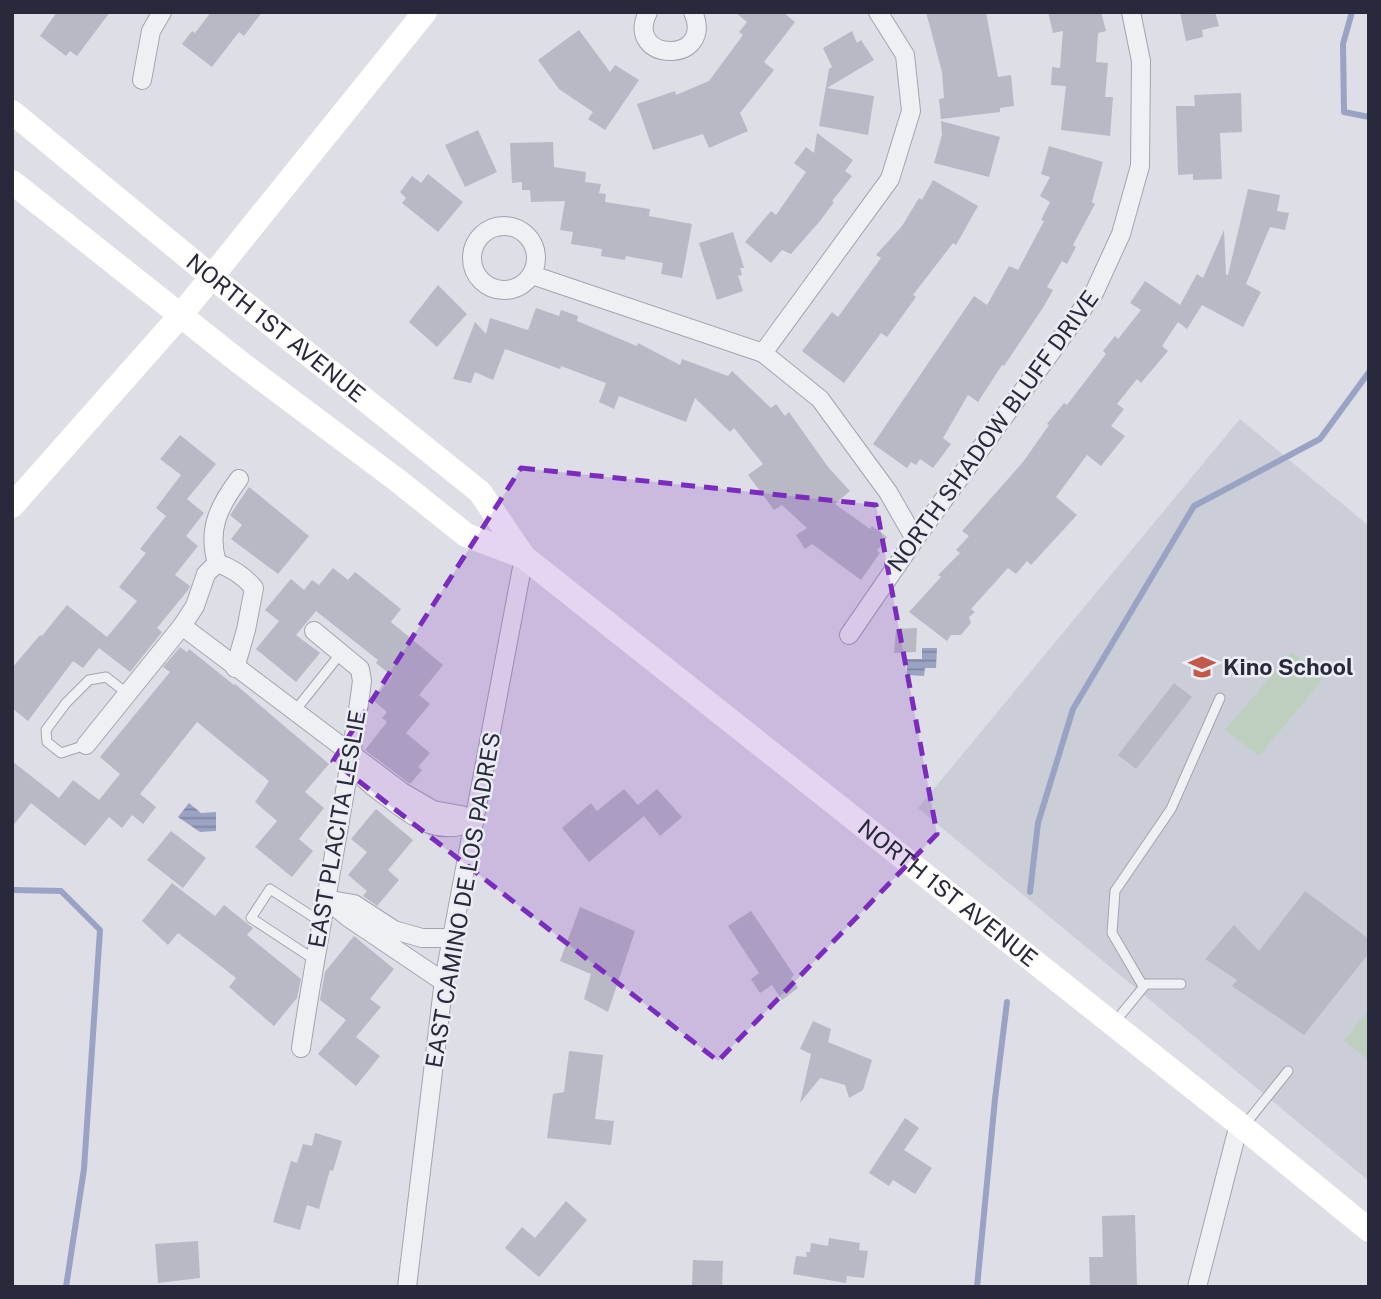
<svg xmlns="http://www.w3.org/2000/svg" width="1381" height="1299" font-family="'Public Sans',sans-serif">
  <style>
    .built { fill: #cbcdd7 }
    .grass { fill: #bfcfbf }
    .water { fill: url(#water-rules) }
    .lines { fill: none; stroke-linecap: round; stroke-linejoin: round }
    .stream { stroke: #9aa3c4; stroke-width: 6 }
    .building { fill: #b8b9c5 }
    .service-casing { stroke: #a3a4af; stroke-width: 11 }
    .minor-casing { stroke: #a3a4af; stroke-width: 20 }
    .service { stroke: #eff0f4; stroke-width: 9 }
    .minor { stroke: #eff0f4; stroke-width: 18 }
    .secondary { stroke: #fff; stroke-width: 24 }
    .marked { fill: #7b2cbf; fill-opacity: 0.2; stroke: #7b2cbf; stroke-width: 5; stroke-dasharray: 14 9; stroke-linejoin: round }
    .labels { text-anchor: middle; stroke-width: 5; stroke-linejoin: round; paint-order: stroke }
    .street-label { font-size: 23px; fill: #282a3b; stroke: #ecedf4 }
    .poi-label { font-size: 23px; font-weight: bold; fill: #282a3b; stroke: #ecedf4; text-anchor: start }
  </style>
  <defs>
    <pattern id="water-rules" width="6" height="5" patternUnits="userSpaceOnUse" patternTransform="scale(1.75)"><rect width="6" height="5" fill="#9aa3c4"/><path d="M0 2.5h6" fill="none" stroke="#7e85a0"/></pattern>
  </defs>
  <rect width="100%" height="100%" fill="#dddee6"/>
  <!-- built -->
  <polygon class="built" points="1240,419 1369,526 1369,1181 918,808"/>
  <!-- grass -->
  <g class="grass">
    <polygon points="1292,652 1322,680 1259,756 1225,730"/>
    <polygon points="1369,1009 1369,1060 1344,1041"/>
  </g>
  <!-- water -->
  <g class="water">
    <polygon points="922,648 937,648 936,668 925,668 924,676 907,675 907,659 922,659"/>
    <polygon points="189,803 201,813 216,812 216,831 200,832 178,817"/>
  </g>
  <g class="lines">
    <!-- stream -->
    <g class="stream">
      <polyline points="1352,12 1343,44 1344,112 1369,117"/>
      <polyline points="12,890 61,891 100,930 84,1169 66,1287"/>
      <polyline points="1030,892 1038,823 1073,709 1194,506 1320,439 1369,372"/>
      <polyline points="977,1287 995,1099 1007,1002"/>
    </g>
  </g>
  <!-- building -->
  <g class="building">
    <polygon points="57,12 110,12 77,56 70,51 66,56 40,36"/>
    <polygon points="211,12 262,12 244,36 239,32 212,67 182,44 192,31 195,33"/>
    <polygon points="735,12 783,12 795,22 764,62 774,70 740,113 748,131 709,148 703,134 653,150 637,104 675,91 676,95 709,81 743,35 739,32 747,22"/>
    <polygon points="926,12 986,12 998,77 1011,75 1014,106 1000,108 1000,112 941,119 939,99 944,98 942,72"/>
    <polygon points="1048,12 1101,12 1106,31 1098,33 1096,62 1108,63 1105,97 1113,97 1110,136 1061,130 1066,86 1051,85 1052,67 1060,68 1063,31 1053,33"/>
    <polygon points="1180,12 1215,12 1219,26 1202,30 1203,37 1186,41"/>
    <polygon points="579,30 610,72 615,65 639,80 605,130 588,119 593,112 559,89 538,60"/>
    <polygon points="852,31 857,43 861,40 874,60 827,88 874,96 868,135 819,126 829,69 832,67 823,48"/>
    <polygon points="1241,93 1242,132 1220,133 1222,179 1193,180 1193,174 1178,175 1176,106 1195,106 1194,95"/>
    <polygon points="941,121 1000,137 989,177 934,163 942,135"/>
    <polygon points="478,130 497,172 465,187 445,145"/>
    <polygon points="817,133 853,160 845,171 852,176 832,201 834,202 820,221 791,254 782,250 771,263 745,242 771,211 776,215 806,172 794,163 806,147 814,153"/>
    <polygon points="553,142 554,167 586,172 585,182 601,184 599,193 606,194 605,202 650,209 649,216 692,224 682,278 661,274 663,263 626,256 625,260 601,256 602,249 571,244 573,232 560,230 565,201 531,202 530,190 522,190 522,182 512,183 510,143"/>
    <polygon points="1049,146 1103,162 1092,202 1095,204 1073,245 1076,247 1067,264 1062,261 1047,287 1053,290 1044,306 1004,366 1002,365 978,402 968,395 943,438 951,444 933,468 920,459 916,465 911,462 907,468 873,444 974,296 987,305 1009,266 1018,270 1044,221 1041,220 1050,202 1040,196 1050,177 1041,174"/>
    <polygon points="428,174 463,202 438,232 402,203 406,198 400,192 412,176 421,183"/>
    <polygon points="933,180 978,206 956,245 953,243 913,295 916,297 887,337 881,333 844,383 802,351 832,312 838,317 881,258 876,255 902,226 919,198 922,200"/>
    <polygon points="1248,189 1280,195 1277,211 1289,213 1285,230 1270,227 1246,284 1261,292 1243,327 1202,305 1187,329 1178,322 1162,346 1168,351 1141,383 1137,379 1117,404 1124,409 1111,426 1125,436 1101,466 1087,455 1056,497 1077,515 1031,565 1027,561 1016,574 1008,568 971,609 975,612 969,617 971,623 961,635 951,635 947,641 909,612 941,577 938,575 960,553 956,550 969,536 962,531 1023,462 1049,425 1047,424 1064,403 1067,405 1106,354 1103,351 1115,336 1118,339 1141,310 1130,303 1145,281 1180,305 1197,274 1203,278 1224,230 1226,275 1228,275"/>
    <polygon points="733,232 744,268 740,268 742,275 738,276 743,291 717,300 699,243"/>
    <polygon points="438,285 467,314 437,347 409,322"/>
    <polygon points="536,308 559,316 561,310 578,316 577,321 637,346 638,343 680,365 682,359 728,376 732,371 771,408 776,404 785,416 789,412 828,467 850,491 835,504 870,529 872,526 887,537 877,551 880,553 861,580 812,544 805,549 796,535 807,528 782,505 774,510 748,475 763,464 734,428 730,432 695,398 686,422 619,396 614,409 599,402 606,383 561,366 560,369 505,349 493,380 475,372 471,383 453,379 475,322 486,334 490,318 528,330"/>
    <polygon points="180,435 216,464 187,499 204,513 186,536 198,546 175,575 190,586 188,590 157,628 162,632 130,672 99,648 83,668 73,661 28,721 12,708 12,668 40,635 42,636 67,605 107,637 137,601 119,587 146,553 140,549 166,516 156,508 181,475 160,459"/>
    <polygon points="249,487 309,536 278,574 231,539 242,525 230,515"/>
    <polygon points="333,568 348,580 355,572 401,609 391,622 443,665 419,695 430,704 406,733 430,753 418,767 422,770 410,784 365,750 387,722 382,718 387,712 373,700 392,676 376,663 378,660 316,611 296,635 320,653 296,682 256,649 279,621 265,610 291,579 304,590 312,580 319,585"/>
    <polygon points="917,628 916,652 894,653 896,629"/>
    <polygon points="180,647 187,652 189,649 234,685 235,684 329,764 305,792 324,808 299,839 313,851 292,877 255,847 277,821 255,802 269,781 197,722 140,794 156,807 143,824 132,815 122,828 109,817 85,846 31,803 12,827 12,761 59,798 73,780 99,800 120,774 100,757 170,672 163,667"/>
    <polygon points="1174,683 1192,697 1136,769 1118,755"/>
    <polygon points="624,789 638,805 657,789 682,817 660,836 644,816 589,862 562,828 591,803 597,811"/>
    <polygon points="376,809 413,840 388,870 399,880 377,906 363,896 367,891 348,875 367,852 351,839"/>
    <polygon points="171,831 206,858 183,888 147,860"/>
    <polygon points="172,883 215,916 224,905 253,928 247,935 301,979 297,998 274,1026 229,987 236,978 208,956 178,933 168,945 142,921"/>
    <polygon points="1305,891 1369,939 1369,953 1304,1035 1232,986 1237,980 1205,959 1234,925 1259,951"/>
    <polygon points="580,907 635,931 608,1012 584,999 591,974 560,961"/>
    <polygon points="751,911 794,975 791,978 798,988 782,1000 772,985 760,993 751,979 759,973 728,926"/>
    <polygon points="354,936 394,969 370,999 381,1007 356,1037 380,1056 356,1086 318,1054 346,1020 320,1000 325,972"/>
    <polygon points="813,1021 831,1029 828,1042 872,1060 863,1090 849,1098 845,1085 820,1078 800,1103 811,1054 800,1049"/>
    <polygon points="569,1051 603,1055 595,1119 614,1121 611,1145 547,1138 553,1094 564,1092"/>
    <polygon points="905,1118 919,1128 904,1150 932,1168 915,1194 893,1180 889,1186 869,1173"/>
    <polygon points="315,1133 342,1141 333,1171 330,1170 319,1209 307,1205 300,1230 273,1222 291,1161 297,1163 303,1144 312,1146"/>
    <polygon points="566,1201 587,1220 539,1277 505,1248 522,1227 535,1238"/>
    <polygon points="1135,1215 1137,1287 1090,1287 1089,1257 1103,1257 1102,1216"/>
    <polygon points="829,1238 860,1243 859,1250 868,1251 864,1278 847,1276 846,1283 793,1274 796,1256 807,1257 806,1252 810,1252 811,1243 828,1246"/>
    <polygon points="198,1241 200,1278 158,1283 155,1244"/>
    <polygon points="693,1260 723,1261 722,1287 692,1287"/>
  </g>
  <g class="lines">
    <!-- service casing -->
    <g class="service-casing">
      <g id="service">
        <polyline points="294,712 341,653"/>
        <polyline points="86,745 61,753 47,742 46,730 66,703 89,680 106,677 128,694"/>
        <polyline points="315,960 251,918 270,889 321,922"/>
        <polyline points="1143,986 1112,933 1115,891 1171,809 1220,698"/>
        <polyline points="1114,1023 1146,984 1181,984"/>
        <polyline points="1243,1127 1288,1071"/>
      </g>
    </g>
    <!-- minor casing -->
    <g class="minor-casing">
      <g id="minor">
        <path d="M648,12C623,63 716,65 693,12"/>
        <polyline points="142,80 151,31 162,12"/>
        <circle cx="504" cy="258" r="32"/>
        <polyline points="532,275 763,353 820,399 888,492 915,539"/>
        <polyline points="763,353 890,179 911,111 905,55 878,12"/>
        <path d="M217,563C232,568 244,576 254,588L246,630L235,668"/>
        <path d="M217,563C207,529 219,506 239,479"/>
        <polyline points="182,626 195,606 206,574 217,563"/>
        <polyline points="849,635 915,539 1094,293 1121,234 1140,166 1141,61 1131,12"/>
        <path d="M86,745L182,626L402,792L433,810L461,815L475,820C442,838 417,820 391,800C371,785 361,781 352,757"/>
        <polyline points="444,980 441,980 349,918 325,899 354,904 394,930 422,938 452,938"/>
        <path d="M301,1048C319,925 346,804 362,681L360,669L314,631"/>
        <polyline points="407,1287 444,980 524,557"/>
        <polyline points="1197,1287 1239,1124"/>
      </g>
    </g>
    <!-- service -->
    <use href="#service" class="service"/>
    <!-- minor -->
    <use href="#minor" class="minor"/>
    <!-- secondary -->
    <g class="secondary">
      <path id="s1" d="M12,112L212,277L480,492L524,557"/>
      <path id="s2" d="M12,182L242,364L397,480L466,535L524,557L1239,1124L1369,1230"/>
      <polyline points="12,506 180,316 425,12"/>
    </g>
  </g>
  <!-- marked area -->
  <path class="marked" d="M521,468L876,505L937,834L718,1061L333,761Z"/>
  <!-- icons -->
  <defs>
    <g id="school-bare" transform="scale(2.1)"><path d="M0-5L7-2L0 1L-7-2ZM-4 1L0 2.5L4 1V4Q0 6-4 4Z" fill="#c45749" stroke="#ecedf4" stroke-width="2.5" paint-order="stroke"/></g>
  </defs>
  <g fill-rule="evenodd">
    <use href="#school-bare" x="1202" y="667"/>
  </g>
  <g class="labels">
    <!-- street labels -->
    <g class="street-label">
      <text dy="8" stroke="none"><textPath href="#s1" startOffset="341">NORTH 1ST AVENUE</textPath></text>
      <text transform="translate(993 431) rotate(-54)" y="8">NORTH SHADOW BLUFF DRIVE</text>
      <text transform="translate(337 829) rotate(-80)" y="8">EAST PLACITA LESLIE</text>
      <text dy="8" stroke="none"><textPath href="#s2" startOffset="1178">NORTH 1ST AVENUE</textPath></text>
      <text transform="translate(463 900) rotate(-80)" y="8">EAST CAMINO DE LOS PADRES</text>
    </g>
    <!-- poi labels -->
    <g class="poi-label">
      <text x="1223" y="675">Kino School</text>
    </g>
  </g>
  <!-- border -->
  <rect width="1381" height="1299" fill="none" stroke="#282a3b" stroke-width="28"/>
</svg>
